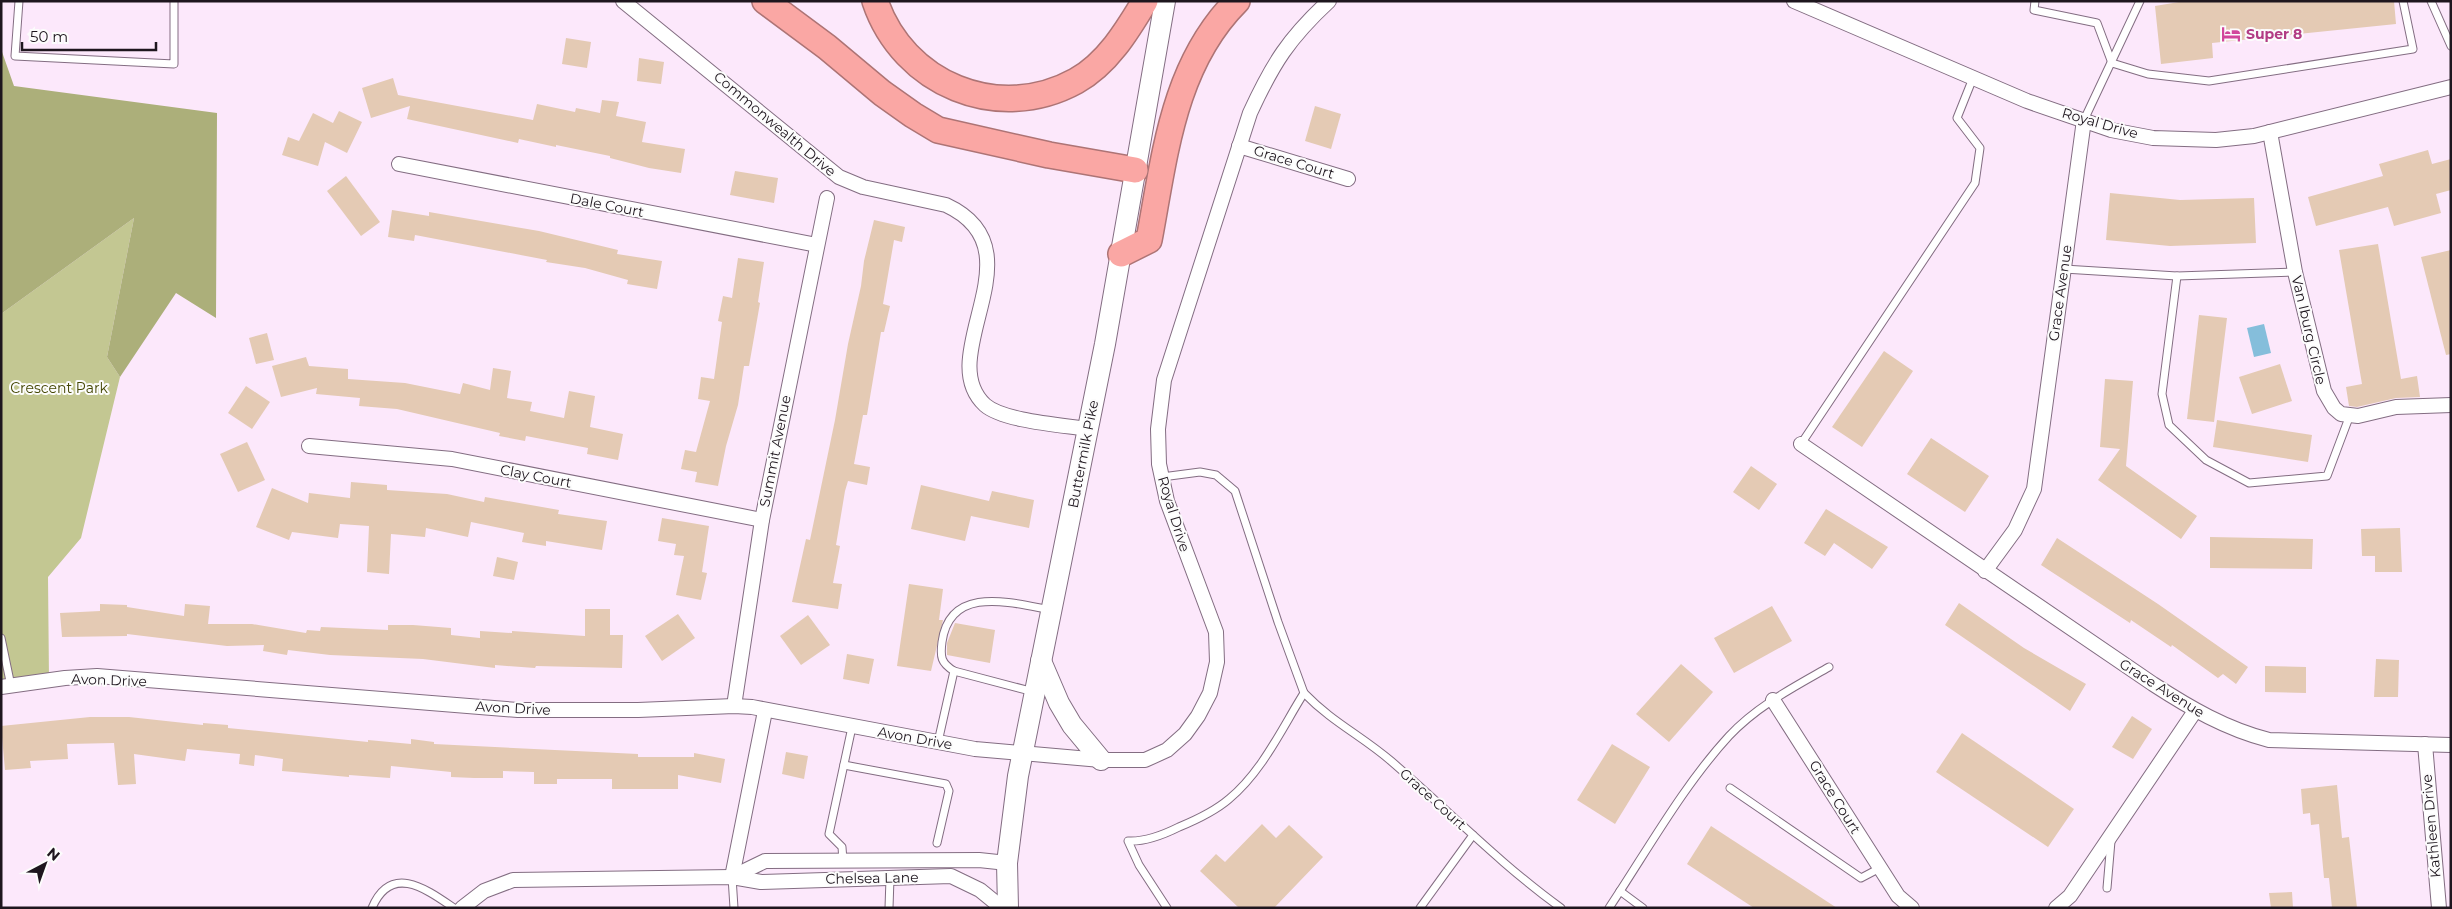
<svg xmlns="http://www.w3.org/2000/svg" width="2452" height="909" font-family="Montserrat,sans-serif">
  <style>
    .green { fill: #c3c792 }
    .forest { fill: #acaf7a }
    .water { fill: #85bedb }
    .building { fill: #e4cab4 }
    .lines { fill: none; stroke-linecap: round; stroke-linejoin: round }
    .lane-casing { stroke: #836d82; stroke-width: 9 }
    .street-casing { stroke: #836d82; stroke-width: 16 }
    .secondary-casing { stroke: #836d82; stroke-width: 22 }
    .highway-casing { stroke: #ad7475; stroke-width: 28 }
    .lane { stroke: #fff; stroke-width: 7 }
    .street { stroke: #fff; stroke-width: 14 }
    .secondary { stroke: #fff; stroke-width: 20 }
    .highway { stroke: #faa7a4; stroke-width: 25 }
    .labels { text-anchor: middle; stroke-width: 4; stroke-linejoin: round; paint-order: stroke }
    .hotel-label { font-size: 14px; font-weight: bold; fill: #b23c85; stroke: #fcfcfc; text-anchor: start }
    .street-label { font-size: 14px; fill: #1e161e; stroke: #fcfcfc }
    .park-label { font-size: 14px; fill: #444603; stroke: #fcfcfc }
  </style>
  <rect width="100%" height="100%" fill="#fce8fb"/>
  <!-- green -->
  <polygon class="green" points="134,218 107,357 120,377 81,538 48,577 49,680 1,687 1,314"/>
  <!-- forest -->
  <polygon class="forest" points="1,49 14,86 217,113 216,318 176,293 120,377 107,357 134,218 1,314"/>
  <!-- water -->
  <polygon class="water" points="2264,324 2271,353 2254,357 2247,328"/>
  <!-- building -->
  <g class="building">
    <polygon points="2185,1 2394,1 2396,24 2212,43 2213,58 2161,64 2155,6"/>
    <polygon points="566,38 591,42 587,68 562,64"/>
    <polygon points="639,58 664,62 661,84 637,81"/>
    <polygon points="393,78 398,95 533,120 537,104 575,112 576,108 600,113 602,100 619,102 616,116 646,122 642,142 685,149 681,173 649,168 610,158 610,156 556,145 556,147 519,139 518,143 407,119 410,106 371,118 362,88"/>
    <polygon points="1315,106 1341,114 1331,149 1305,141"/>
    <polygon points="339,111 362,122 347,153 325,142 318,166 282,155 288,137 299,141 313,113 333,123"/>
    <polygon points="2428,150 2432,164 2451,159 2451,190 2436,194 2441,213 2394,226 2388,207 2316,226 2308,197 2383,176 2379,164"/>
    <polygon points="735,171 778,178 774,203 730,195"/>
    <polygon points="346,176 380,222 361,236 327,191"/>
    <polygon points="2110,193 2180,200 2254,198 2256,243 2170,246 2106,240"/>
    <polygon points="392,210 429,216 429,212 539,231 618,250 617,254 662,261 657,289 627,284 628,280 585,268 546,262 547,260 415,235 414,241 388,237"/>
    <polygon points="874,220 905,227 902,242 894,240 883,304 890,306 884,332 881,332 867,415 863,415 854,464 870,467 867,485 848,481 845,491 836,545 840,546 833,583 842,584 838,609 792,602 806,539 810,540 835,420 848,344 861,286 864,261"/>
    <polygon points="2378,244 2401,379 2417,376 2420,397 2396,398 2357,407 2349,406 2346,387 2362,384 2339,250"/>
    <polygon points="2451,250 2451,354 2446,355 2421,257"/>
    <polygon points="738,258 764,262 758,302 760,303 749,366 744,366 738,405 726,446 718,486 695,482 697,472 681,469 685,450 696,452 710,401 698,399 701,377 714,379 722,322 718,321 723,296 732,298"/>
    <polygon points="2199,315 2227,318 2214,422 2187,419"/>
    <polygon points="267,333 274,360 256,364 249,338"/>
    <polygon points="1884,351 1913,371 1862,447 1832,427"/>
    <polygon points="306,357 309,366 348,369 348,379 405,383 460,394 463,383 490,390 493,368 511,371 507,398 532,402 530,411 564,418 569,391 595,396 590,427 623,434 618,460 587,454 588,448 526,436 525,441 499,436 500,433 397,409 359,406 360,398 316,394 317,388 281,397 272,366"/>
    <polygon points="2280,364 2292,401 2252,414 2239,377"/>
    <polygon points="2105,379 2133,381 2126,466 2197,516 2181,539 2098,480 2120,449 2100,447"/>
    <polygon points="246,386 270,402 252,429 228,413"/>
    <polygon points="2217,420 2312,435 2308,462 2213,447"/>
    <polygon points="1931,438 1989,476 1965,512 1907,474"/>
    <polygon points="247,442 265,480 238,492 220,454"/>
    <polygon points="1751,466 1777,484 1759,510 1733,492"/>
    <polygon points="351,482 387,485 387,490 447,494 484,502 485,497 559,510 558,514 607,521 602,550 546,541 546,546 522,542 524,533 471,522 468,537 426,528 425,537 391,534 389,574 367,572 369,526 340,524 338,538 292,532 289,540 256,527 272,488 308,503 309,493 350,498"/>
    <polygon points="921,485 989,501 992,491 1034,500 1029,528 971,516 965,541 911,529"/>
    <polygon points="1826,509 1888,547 1872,569 1834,543 1825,556 1804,543"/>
    <polygon points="662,518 709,526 702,572 707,573 701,600 676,595 684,556 674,555 676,544 658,541"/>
    <polygon points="2400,528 2402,572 2375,572 2375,556 2362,556 2361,529"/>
    <polygon points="2210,537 2313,539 2312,569 2210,568"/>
    <polygon points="2057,538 2158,604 2248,667 2236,684 2223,674 2218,678 2172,645 2171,647 2131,620 2130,623 2041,565"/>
    <polygon points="497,557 518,562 514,580 493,576"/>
    <polygon points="909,584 943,589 939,620 943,620 931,671 897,666"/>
    <polygon points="1959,603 2024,648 2086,684 2070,711 1945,625"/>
    <polygon points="100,604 127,605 127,607 184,616 185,604 210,606 208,624 252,624 306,633 307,630 320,631 321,627 388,630 388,625 413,625 451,628 451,635 480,638 480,631 512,633 512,631 585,636 585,609 610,609 610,635 623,635 622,668 536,666 535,668 495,665 495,668 423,659 330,655 288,650 287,655 263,651 264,645 227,646 127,634 127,636 62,637 60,613 100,611"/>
    <polygon points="1772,606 1792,641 1734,673 1714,638"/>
    <polygon points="678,614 695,638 662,661 645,636"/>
    <polygon points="808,615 830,645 801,665 780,636"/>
    <polygon points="955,623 995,630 990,663 947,655 947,643"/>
    <polygon points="847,654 874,659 869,684 843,679"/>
    <polygon points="2376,659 2399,660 2398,697 2374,697"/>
    <polygon points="1681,664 1713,692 1669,742 1636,714"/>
    <polygon points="2265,666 2306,667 2306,693 2265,692"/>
    <polygon points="2132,716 2152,729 2133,759 2112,747"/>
    <polygon points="90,717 129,717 203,725 203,723 228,725 228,728 368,742 368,740 411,744 411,739 434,742 434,744 638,754 638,757 694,757 694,753 725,759 721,783 678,775 678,789 612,789 612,779 557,779 557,784 534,784 534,772 503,771 503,778 474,778 451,777 451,772 391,766 390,778 349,775 349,777 282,771 283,759 255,755 254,766 239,764 240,754 187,749 185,761 134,754 136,784 118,785 114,743 67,744 68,759 30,761 31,768 5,770 1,726"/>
    <polygon points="1962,733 2074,809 2048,847 1936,772"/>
    <polygon points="1612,744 1650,767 1615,824 1577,800"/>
    <polygon points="786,752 808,756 804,779 782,774"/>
    <polygon points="2337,785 2342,838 2349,837 2357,908 2332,908 2329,878 2324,878 2319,824 2311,825 2310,813 2303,814 2301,789"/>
    <polygon points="1262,824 1276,838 1289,825 1323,857 1274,908 1239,908 1200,871 1216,854 1225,862"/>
    <polygon points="1711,826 1837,908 1754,908 1687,864"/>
    <polygon points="2292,892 2293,908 2271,908 2269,893"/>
  </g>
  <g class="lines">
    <!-- lane casing -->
    <g class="lane-casing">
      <g id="lane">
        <polyline points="19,1 15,56 174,64 174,1"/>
        <polyline points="2035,1 2034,10 2097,23 2112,63 2148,74 2209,81 2413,49 2403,1"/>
        <polyline points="2431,1 2451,46"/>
        <polyline points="2084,120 2140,1"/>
        <polyline points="2064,269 2177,276 2295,272"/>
        <polyline points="2177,276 2162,394 2169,425 2206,460 2249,483 2327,476 2350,415"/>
        <polyline points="1801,444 1975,183 1980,148 1957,118 1973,78"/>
        <path d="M1162,477L1200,472L1216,475L1235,491L1278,622L1304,693C1282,728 1262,772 1229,799C1215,811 1196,820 1179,827C1163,835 1146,842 1128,841L1139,865L1167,908"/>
        <polyline points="1,638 11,686"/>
        <path d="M1034,692L954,671C941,663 940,657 942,642C950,584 1012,603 1051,610"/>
        <path d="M1304,693C1332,722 1362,736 1391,761C1448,810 1500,864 1561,908"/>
        <polyline points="938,742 954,671"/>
        <polyline points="844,765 946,784 949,791 937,843"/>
        <polyline points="1730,788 1861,878 1880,868"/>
        <polyline points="843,861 842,847 829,834 852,727"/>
        <polyline points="732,877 734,908"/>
        <polyline points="2107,888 2111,841"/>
        <polyline points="1620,891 1643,908"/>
        <path d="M372,908C391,863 426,889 454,908"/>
        <polyline points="889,908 890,878"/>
        <polyline points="1420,908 1473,835"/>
        <path d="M1609,908C1647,851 1683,786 1729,736C1757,706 1794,687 1829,667"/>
      </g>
    </g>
    <!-- street casing -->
    <g class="street-casing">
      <g id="street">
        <path d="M623,1L839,177L863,187L946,205C1043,250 931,355 985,405C1003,421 1062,425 1088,429"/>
        <polyline points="1794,1 2027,101 2111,130 2153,138 2216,140 2254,136 2451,87"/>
        <polyline points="2270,132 2295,272 2324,391 2334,408 2341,414 2358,416 2396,407 2451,405"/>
        <polyline points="1239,146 1348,179"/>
        <polyline points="399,164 817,245"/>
        <path d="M1801,444L2153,684C2190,708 2226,729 2269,740L2451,745"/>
        <polyline points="309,446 452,459 762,520"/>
        <polyline points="1985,571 2015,530 2034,489 2084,120"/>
        <path d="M1,687L65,678L97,676L518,710H638L734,706L752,707L975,749L1101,760H1145L1167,750L1185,734L1198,716L1210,693L1217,662L1216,632L1167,501L1159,464L1158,429L1164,380L1250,113C1273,63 1289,38 1329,1"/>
        <polyline points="1773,700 1898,896 1912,908"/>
        <polyline points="734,706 762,520 827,198"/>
        <polyline points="2425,744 2439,908"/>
        <polyline points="732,877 765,861 979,860 1007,863"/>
        <polyline points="732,877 765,711"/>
        <polyline points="462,908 484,891 513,880 732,877 761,882 951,876 980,890 1002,908"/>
        <polyline points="2056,908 2070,896 2195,711"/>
      </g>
    </g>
    <!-- secondary casing -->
    <g class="secondary-casing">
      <g id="secondary">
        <polyline points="1041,661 1059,703 1072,725 1101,760"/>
        <polyline points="1008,908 1007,863 1018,776 1105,344 1165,1"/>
      </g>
    </g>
    <!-- highway casing -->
    <g class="highway-casing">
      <g id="highway">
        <polyline points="765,1 827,47 882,93 913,115 938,130 1049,155 1135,170"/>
        <path d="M875,1C903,84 998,124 1076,81C1107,64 1127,31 1145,1"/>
        <path d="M1121,254L1149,240C1165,155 1173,65 1237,1"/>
      </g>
    </g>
    <!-- lane -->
    <use href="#lane" class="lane"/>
    <!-- street -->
    <use href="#street" class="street"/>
    <!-- secondary -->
    <use href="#secondary" class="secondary"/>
    <!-- highway -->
    <use href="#highway" class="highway"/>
  </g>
  <!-- icons -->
  <defs>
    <g id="hotel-bare" transform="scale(1.5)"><path d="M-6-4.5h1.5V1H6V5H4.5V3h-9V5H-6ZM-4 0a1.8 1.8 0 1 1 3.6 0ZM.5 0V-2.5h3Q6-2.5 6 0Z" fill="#d1479c" stroke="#fcfcfc" stroke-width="2.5" paint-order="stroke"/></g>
  </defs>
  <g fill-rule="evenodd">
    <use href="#hotel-bare" x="2231" y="34"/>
  </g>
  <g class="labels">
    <!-- hotel labels -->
    <g class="hotel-label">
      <text x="2246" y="39">Super 8</text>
    </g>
    <!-- street labels -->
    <g class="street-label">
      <text transform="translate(2100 123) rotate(16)" y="5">Royal Drive</text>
      <text transform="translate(775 124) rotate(40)" y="5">Commonwealth Drive</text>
      <text transform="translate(1294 162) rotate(17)" y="5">Grace Court</text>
      <text transform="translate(607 205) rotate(11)" y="5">Dale Court</text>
      <text transform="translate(2060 293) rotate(-82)" y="5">Grace Avenue</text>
      <text transform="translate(2309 330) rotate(77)" y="5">Van Iburg Circle</text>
      <text transform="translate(775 451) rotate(-79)" y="5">Summit Avenue</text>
      <text transform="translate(1083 454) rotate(-79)" y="5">Buttermilk Pike</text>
      <text transform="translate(536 476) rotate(11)" y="5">Clay Court</text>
      <text transform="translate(1174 514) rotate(73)" y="5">Royal Drive</text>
      <text transform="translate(109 680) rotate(2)" y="5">Avon Drive</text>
      <text transform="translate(2162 688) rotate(32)" y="5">Grace Avenue</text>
      <text transform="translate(513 708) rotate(3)" y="5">Avon Drive</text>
      <text transform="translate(915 738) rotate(10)" y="5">Avon Drive</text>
      <text transform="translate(1835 797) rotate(58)" y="5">Grace Court</text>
      <text transform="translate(1433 799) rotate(42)" y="5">Grace Court</text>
      <text transform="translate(2431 826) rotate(-95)" y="5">Kathleen Drive</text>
      <text transform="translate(872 878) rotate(-1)" y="5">Chelsea Lane</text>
    </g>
    <!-- park labels -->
    <g class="park-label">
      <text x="59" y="393">Crescent Park</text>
    </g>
  </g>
  <!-- border -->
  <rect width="2452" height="909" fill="none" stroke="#1e161e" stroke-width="5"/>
  <!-- north arrow -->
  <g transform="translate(45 864) rotate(41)" stroke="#fcfcfc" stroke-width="4" paint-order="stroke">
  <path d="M0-4L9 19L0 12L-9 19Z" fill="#1e161e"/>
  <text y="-8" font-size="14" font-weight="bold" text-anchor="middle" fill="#1e161e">N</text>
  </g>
  <!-- scale -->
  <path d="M22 42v8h134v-8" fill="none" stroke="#1e161e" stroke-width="2.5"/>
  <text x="30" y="42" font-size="15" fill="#1e161e" stroke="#fcfcfc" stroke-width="4" paint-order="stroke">50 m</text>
</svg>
